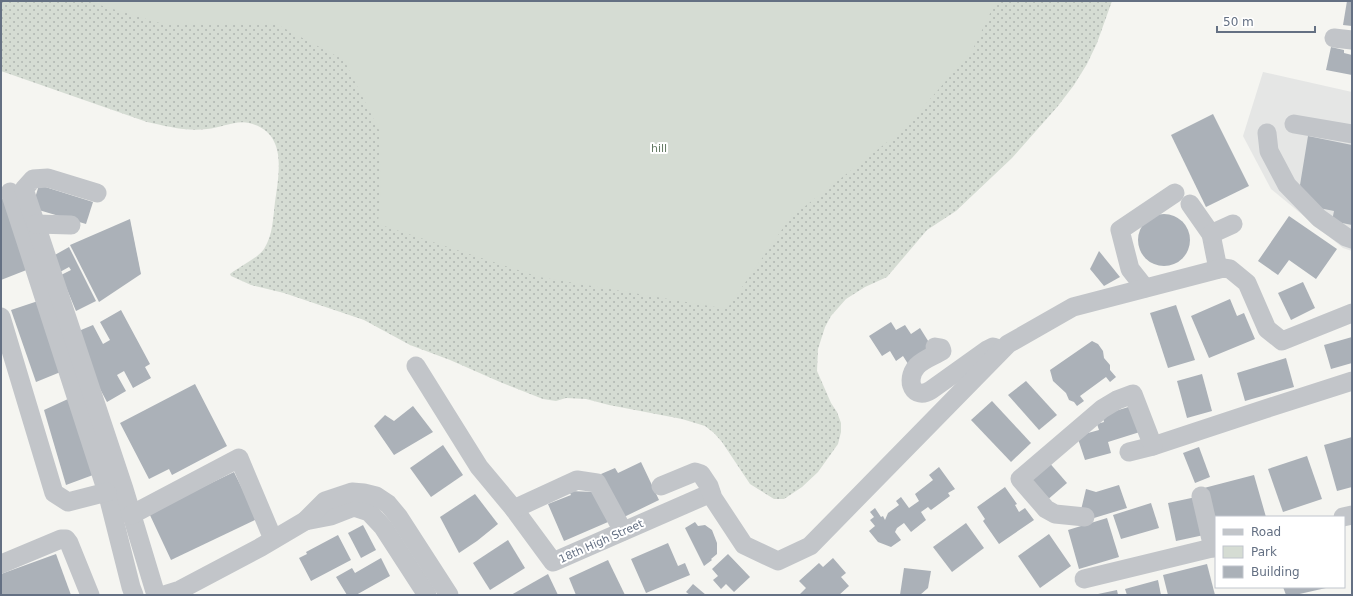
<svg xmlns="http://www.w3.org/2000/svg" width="1353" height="596" font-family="'DejaVu Sans',sans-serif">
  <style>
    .built { fill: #e5e6e5 }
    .grass { fill: url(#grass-dots) }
    .green { fill: #d5dcd3 }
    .building { fill: #abb1b8 }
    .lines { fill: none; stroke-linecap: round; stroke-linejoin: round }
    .minor { stroke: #c2c5c9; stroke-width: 19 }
    .labels { text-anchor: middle; stroke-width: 4; stroke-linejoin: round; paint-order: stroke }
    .park-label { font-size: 11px; fill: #637a63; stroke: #fff }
    .street-label { font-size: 11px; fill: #647083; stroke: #fff }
  </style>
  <defs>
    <pattern id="grass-dots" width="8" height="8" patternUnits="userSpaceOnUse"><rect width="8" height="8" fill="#d5dcd3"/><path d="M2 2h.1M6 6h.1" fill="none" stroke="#b0b7b1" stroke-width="1.8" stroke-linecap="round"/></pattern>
  </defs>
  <rect width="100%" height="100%" fill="#f5f5f1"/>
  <!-- built -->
  <polygon class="built" points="1263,72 1352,92 1352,251 1343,248 1271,189 1243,136"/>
  <!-- grass -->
  <path class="grass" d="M1,1H1112L1097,43L1087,64L1074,85L1058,106L1012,158L956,211L927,230L887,277L865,287L846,299L831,316L825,327L818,349L817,371L831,403L837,412L841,423V432L838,444L818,472L802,487L784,499H774L750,484L722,442L714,433L705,426L682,419L609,405L586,399L566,398L556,401L543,399L500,382L450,360L410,345L364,320L284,293L251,285L231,276L230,274C239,267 258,258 264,249C273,235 273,218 275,202C279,173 288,132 249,123C235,120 221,128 207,129C187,132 166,126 147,122L1,71Z"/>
  <!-- green -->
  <polygon class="green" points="86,1 996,1 972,51 904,129 790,218 727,309 539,277 378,224 381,185 379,130 344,60 276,24 163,24"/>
  <!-- building -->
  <g class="building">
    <polygon points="1347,1 1352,1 1352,26 1343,25"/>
    <polygon points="1331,47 1344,50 1344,53 1352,55 1352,75 1326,70"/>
    <polygon points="1213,114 1249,186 1206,207 1171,135"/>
    <polygon points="1308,136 1352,145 1352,225 1332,221 1334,211 1309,206 1300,185"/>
    <polygon points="39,185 93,202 86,224 32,208"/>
    <polygon points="9,197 29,269 1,280 1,199"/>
    <circle cx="1164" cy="240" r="26"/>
    <polygon points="1289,216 1337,249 1316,279 1289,260 1278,275 1258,261"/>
    <polygon points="130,219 141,274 99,302 70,245"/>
    <polygon points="69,247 96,301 76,311 61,275 71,270 69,267 60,272 53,256"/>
    <polygon points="1099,251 1120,277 1104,286 1090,269"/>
    <polygon points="1303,282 1315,308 1291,320 1278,293"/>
    <polygon points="1230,299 1237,316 1244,313 1255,339 1209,358 1191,316"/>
    <polygon points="41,300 63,371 36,382 11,310"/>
    <polygon points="1176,305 1195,360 1168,368 1150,313"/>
    <polygon points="121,310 150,364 145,367 151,378 133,388 124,371 117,375 126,391 107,402 76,344 79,342 81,330 93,325 103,344 110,340 100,322"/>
    <polygon points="891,322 896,330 905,325 911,334 920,328 935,352 910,367 903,356 896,361 890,351 882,356 869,336"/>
    <polygon points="1352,337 1352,363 1331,369 1324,345"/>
    <polygon points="1092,341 1098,344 1103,351 1104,358 1110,365 1110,370 1116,377 1110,382 1106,377 1080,396 1084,401 1077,406 1074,402 1069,400 1066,393 1053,381 1050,370"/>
    <polygon points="1286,358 1294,387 1245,401 1237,373"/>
    <polygon points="1202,374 1212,411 1187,418 1177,381"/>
    <polygon points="1026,381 1057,415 1039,430 1008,395"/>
    <polygon points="195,384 227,446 172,475 169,469 149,479 120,423"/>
    <polygon points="68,399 93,475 66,485 44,410"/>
    <polygon points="992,401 1031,443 1011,462 971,420"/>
    <polygon points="1135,405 1143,431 1108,442 1111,453 1085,460 1077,436 1099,430 1097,424 1104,422 1102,415"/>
    <polygon points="413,406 433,432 394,455 374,426 385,415 394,421"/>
    <polygon points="1352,437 1352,487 1337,491 1324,445"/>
    <polygon points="443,445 463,475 431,497 410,468"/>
    <polygon points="1199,447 1210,477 1195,483 1183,453"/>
    <polygon points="1307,456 1322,499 1283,512 1268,469"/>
    <polygon points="1047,460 1067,483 1046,501 1026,478"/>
    <polygon points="641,462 659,500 622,518 601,474 615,468 618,473"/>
    <polygon points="939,467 955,489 948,493 950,496 931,510 928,507 921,512 926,520 911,532 904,523 897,528 895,532 901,540 891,547 878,542 869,531 875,526 870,520 874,517 870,512 875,508 881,517 883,516 885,520 888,513 899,505 896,501 901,497 909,508 919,501 915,494 933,480 929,475"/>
    <polygon points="234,472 257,519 171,560 149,513"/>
    <polygon points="1254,475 1266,517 1216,517 1216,530 1204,488"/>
    <polygon points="1119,485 1127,508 1094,518 1081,510 1086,489 1096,492"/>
    <polygon points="1005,487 1017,504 1015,505 1019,512 1025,508 1034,520 999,544 983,521 985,519 977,507"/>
    <polygon points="569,491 595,492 608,522 564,541 548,504 571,495"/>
    <polygon points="475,494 498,524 477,541 459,553 440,517"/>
    <polygon points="1196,497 1204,535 1176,541 1168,503"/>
    <polygon points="1151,503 1159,528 1121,539 1113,515"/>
    <polygon points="1107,518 1119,557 1079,569 1068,530"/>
    <polygon points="695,522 698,526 705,525 712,530 717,543 717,554 711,559 712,560 704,566 685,528"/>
    <polygon points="966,523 984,548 952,572 933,547"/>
    <polygon points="363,525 376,550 361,558 348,533"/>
    <polygon points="1049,534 1071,566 1040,588 1018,556"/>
    <polygon points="338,535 351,560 311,581 299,558 307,554 306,552"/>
    <polygon points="508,540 525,568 490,590 473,563"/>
    <polygon points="668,543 678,566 685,563 690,575 646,593 631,559"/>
    <polygon points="56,554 71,595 1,595 1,574"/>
    <polygon points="728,554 750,577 734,592 726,584 721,589 713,580 718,576 712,569"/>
    <polygon points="381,558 390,576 356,595 347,595 336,577 352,568 355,573"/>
    <polygon points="833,558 846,573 841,577 849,586 839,595 801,595 800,594 806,588 799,581 819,563 823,567"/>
    <polygon points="608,560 625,595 576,595 569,578"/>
    <polygon points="1207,564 1215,595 1168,595 1163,575"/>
    <polygon points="904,568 931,571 928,588 920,595 900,595"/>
    <polygon points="548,574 558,595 511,595"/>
    <polygon points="1158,580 1161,595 1127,595 1125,589"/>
    <polygon points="693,584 706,595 690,595 686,592"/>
    <polygon points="1283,587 1326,587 1326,588 1295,595 1286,595"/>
    <polygon points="1117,590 1118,595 1098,595 1098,594"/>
  </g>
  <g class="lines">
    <!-- minor -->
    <g class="minor">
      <polyline points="1334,38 1352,40"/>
      <polyline points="1294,124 1352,134"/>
      <polyline points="1267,133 1269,151 1287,185 1319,218 1346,237 1352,239"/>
      <polyline points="10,192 107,492 131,587 134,595"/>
      <polyline points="97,193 48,178 33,179 24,189 124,489 156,595"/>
      <polyline points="1190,204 1211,234 1218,269"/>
      <polyline points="36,224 71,225"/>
      <polyline points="1211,234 1233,224"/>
      <polyline points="1145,288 1130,269 1120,230 1175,193"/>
      <polyline points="1,317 54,493 68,502 107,492"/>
      <path d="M935,347L941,348L942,351C934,356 924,359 917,366C904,381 914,401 931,390L987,350L993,347L999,349"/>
      <polyline points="416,366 479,467 514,509 553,562 711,493"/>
      <polyline points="1129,452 1153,446 1265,409 1352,381"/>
      <polyline points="661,486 695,472 701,474 709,486 713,498 744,545 778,561 810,546 1008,344 1073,307 1223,268 1230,269 1247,283 1267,329 1282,341 1352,313"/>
      <polyline points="1201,496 1213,548"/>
      <polyline points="514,509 577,480 597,483 623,531"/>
      <polyline points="131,515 239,458 273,539"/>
      <polyline points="1085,517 1055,514 1046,509 1020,479 1102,409 1117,400 1133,394 1153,446"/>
      <polyline points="1343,517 1352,515"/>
      <polyline points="305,521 331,516 354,507 369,512 383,527 427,595"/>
      <polyline points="1,564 61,539 66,539 69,543 90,595"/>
      <polyline points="1084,579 1216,547"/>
      <polyline points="164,595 180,590 261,547 305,521 325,501 352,492 364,493 376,496 388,504 398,516 449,595"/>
    </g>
  </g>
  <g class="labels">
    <!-- park labels -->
    <g class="park-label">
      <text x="659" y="152">hill</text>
    </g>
    <!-- street labels -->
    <g class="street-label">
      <text transform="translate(601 541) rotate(-24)" y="4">18th High Street</text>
    </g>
  </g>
  <!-- border -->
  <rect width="1353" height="596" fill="none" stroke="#647083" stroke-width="4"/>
  <!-- legend -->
  <rect x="1215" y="516" width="130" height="72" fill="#ffffff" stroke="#c1c6cd"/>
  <rect x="1223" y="529" width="20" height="6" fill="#c2c5c9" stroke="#c1c6cd"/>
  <text x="1251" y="536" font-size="12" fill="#647083">Road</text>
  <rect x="1223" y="546" width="20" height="12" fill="#d5dcd3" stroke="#c1c6cd"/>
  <text x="1251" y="556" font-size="12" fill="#647083">Park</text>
  <rect x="1223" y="566" width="20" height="12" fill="#abb1b8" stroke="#c1c6cd"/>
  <text x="1251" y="576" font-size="12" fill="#647083">Building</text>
  <!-- scale -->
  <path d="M1217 26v6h98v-6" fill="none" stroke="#647083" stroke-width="2"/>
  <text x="1223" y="26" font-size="12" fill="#647083" stroke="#ffffff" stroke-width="3" paint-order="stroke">50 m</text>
</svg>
